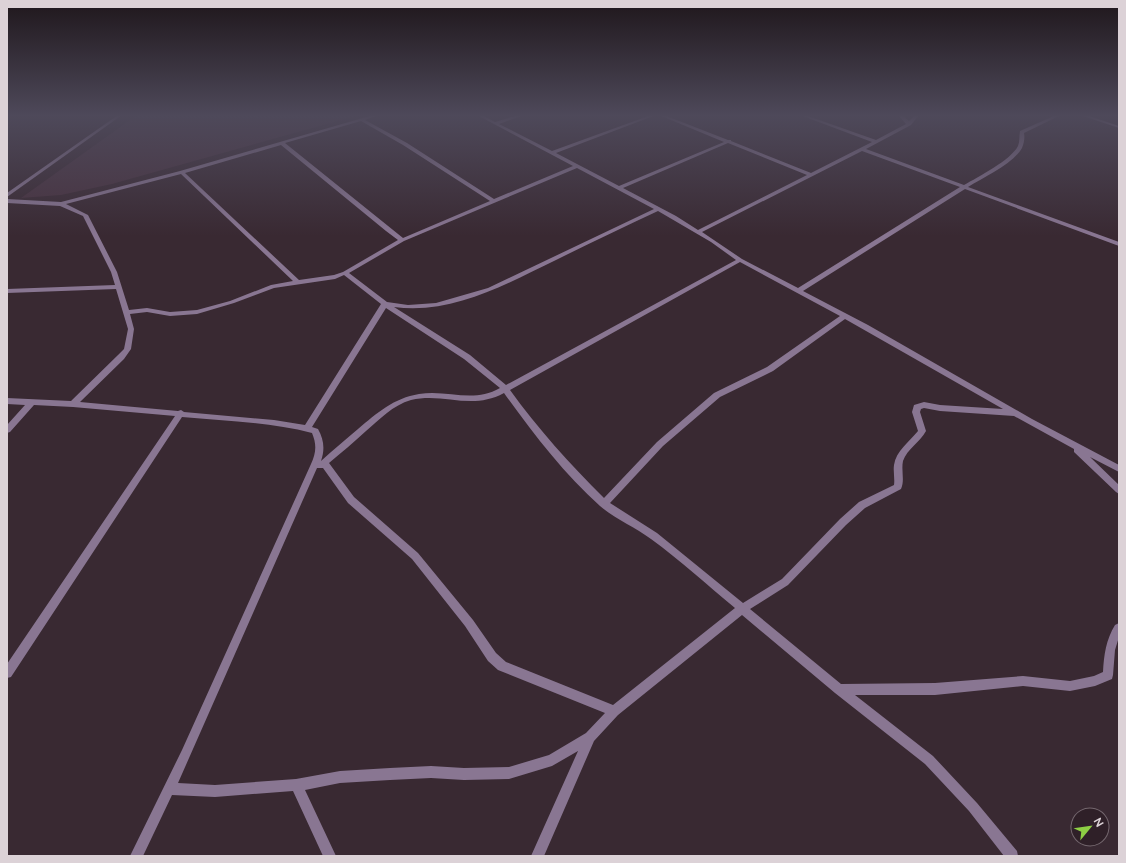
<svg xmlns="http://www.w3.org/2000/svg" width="1126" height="863" font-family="Raleway,sans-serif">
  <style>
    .built { fill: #47313e }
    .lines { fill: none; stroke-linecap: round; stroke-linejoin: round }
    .minor { fill: #897692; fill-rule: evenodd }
    .tertiary { fill: #897692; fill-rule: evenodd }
  </style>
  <rect width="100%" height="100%" fill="#392932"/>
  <!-- built -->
  <polygon class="built" points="137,115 359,115 112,184 61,195 21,198"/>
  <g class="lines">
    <!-- minor -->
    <g class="minor">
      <path d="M373,115H379L365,120L407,143L494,199L573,166L477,115H482L495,122L518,115H524L499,124L552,151L651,115H656L556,153L619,186L724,142L659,115H664L728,140H731V141L811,173L872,142L800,115H805L876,140L906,124L898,115H902L909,121L915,115H919L911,125L866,149L964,185C978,177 1011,160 1018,146C1020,141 1019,136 1020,131L1056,115H1061L1024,133C1025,138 1024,143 1022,148C1013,164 984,177 968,187L1119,242V246L965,189L803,291L868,325L1032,419L1119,465V472L1090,457L1119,485V494L1116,492L1074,452V449L1014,416L940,411L924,408L921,409L920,412L926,431C920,442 907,449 903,461C901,471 905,480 901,489L865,508L846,525L788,585L750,609L841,684L935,683L1023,676L1070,681L1094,676L1103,672C1104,654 1106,640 1115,625L1119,623V637L1115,650L1113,675L1112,679L1095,686L1070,691L1023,686L935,695H855L933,756L977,803L1017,851L1018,856H1004L969,811L925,764L835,693L742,615L618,715L594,741L544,856H531L578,751L552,766L509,779L464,780L431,778L390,780L340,783L305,790L336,856H323L293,791L215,797L172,795L143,856H130L182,750L311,464C316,453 317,445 312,433C270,422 225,421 182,417L11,677L7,678V664L175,416L73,407L34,405L10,432L7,433V425L25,405L7,404V398L71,401L118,355L124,349L128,329L116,289L7,293V289L115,285L111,272L83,216L60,206L7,203V199L61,202L180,171ZM361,121L403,145L490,201L403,238L285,143ZM728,143L807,175L698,230L676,216L623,188ZM281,145L386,231L398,240L343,272L334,275L299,280L185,173ZM862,151L960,187L798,288L742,259L702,232ZM577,168L654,209L488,288L436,303L408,305L387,302L349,273L404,241ZM181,174L293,281L271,285L230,301L197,310L170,312L147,308L129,310L117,272L88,215L66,204ZM658,211L711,242L736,260L506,385L470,355L394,307C452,315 506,284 556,260C590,243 624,227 658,211ZM740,262L840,316L767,367L714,393L657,442L604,498C570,464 538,429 510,390ZM344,275L381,304L305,425L274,420L184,412L181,410L178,411L80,402L124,359L131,349L134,329L130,314L147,312L170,316L197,314L234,303L274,288L335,279ZM386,308L464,359L500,388C472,404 448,389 419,394C394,398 377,413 358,429C346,439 333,450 321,461C325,449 324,440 318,429L312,427ZM845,319L1003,409L940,405L924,402L914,405L912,412L918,431C909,442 896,451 894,465C893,472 895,478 894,485L859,502L840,519L782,579L743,603L657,533L610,503L663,446L720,397L773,371ZM504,393C532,432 564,474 600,506C615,519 635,527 651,539C680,560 707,585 735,608L613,705L506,662L496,653L473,620L418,553L354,497L329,463C341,453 354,442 366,431C379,420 393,405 411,400C444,392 471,411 504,393ZM317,468H323L348,503L412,559L465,626L488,661L498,670L605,713L586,733L549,755L509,767L464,768L431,766L390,768L340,771L296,779L215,785L178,783Z"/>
      <polygon points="1080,115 1086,115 1119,126 1119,128"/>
    </g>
    <!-- tertiary -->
    <polygon class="tertiary" points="118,115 122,115 7,197 7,193"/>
  </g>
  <!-- sky -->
  <linearGradient id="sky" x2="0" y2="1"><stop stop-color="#1f171c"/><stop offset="0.49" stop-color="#4e495a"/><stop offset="1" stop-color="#4e495a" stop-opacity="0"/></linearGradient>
  <rect width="1126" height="236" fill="url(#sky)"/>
  <!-- border -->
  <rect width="1126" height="863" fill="none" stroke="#dcd2d7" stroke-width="16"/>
  <!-- north arrow -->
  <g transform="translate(1090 827) rotate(61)"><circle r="19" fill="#2f2028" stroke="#74676e"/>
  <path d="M0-3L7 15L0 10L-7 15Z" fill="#8dce44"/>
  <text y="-6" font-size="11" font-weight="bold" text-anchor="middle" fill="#dcd2d7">N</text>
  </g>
</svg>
